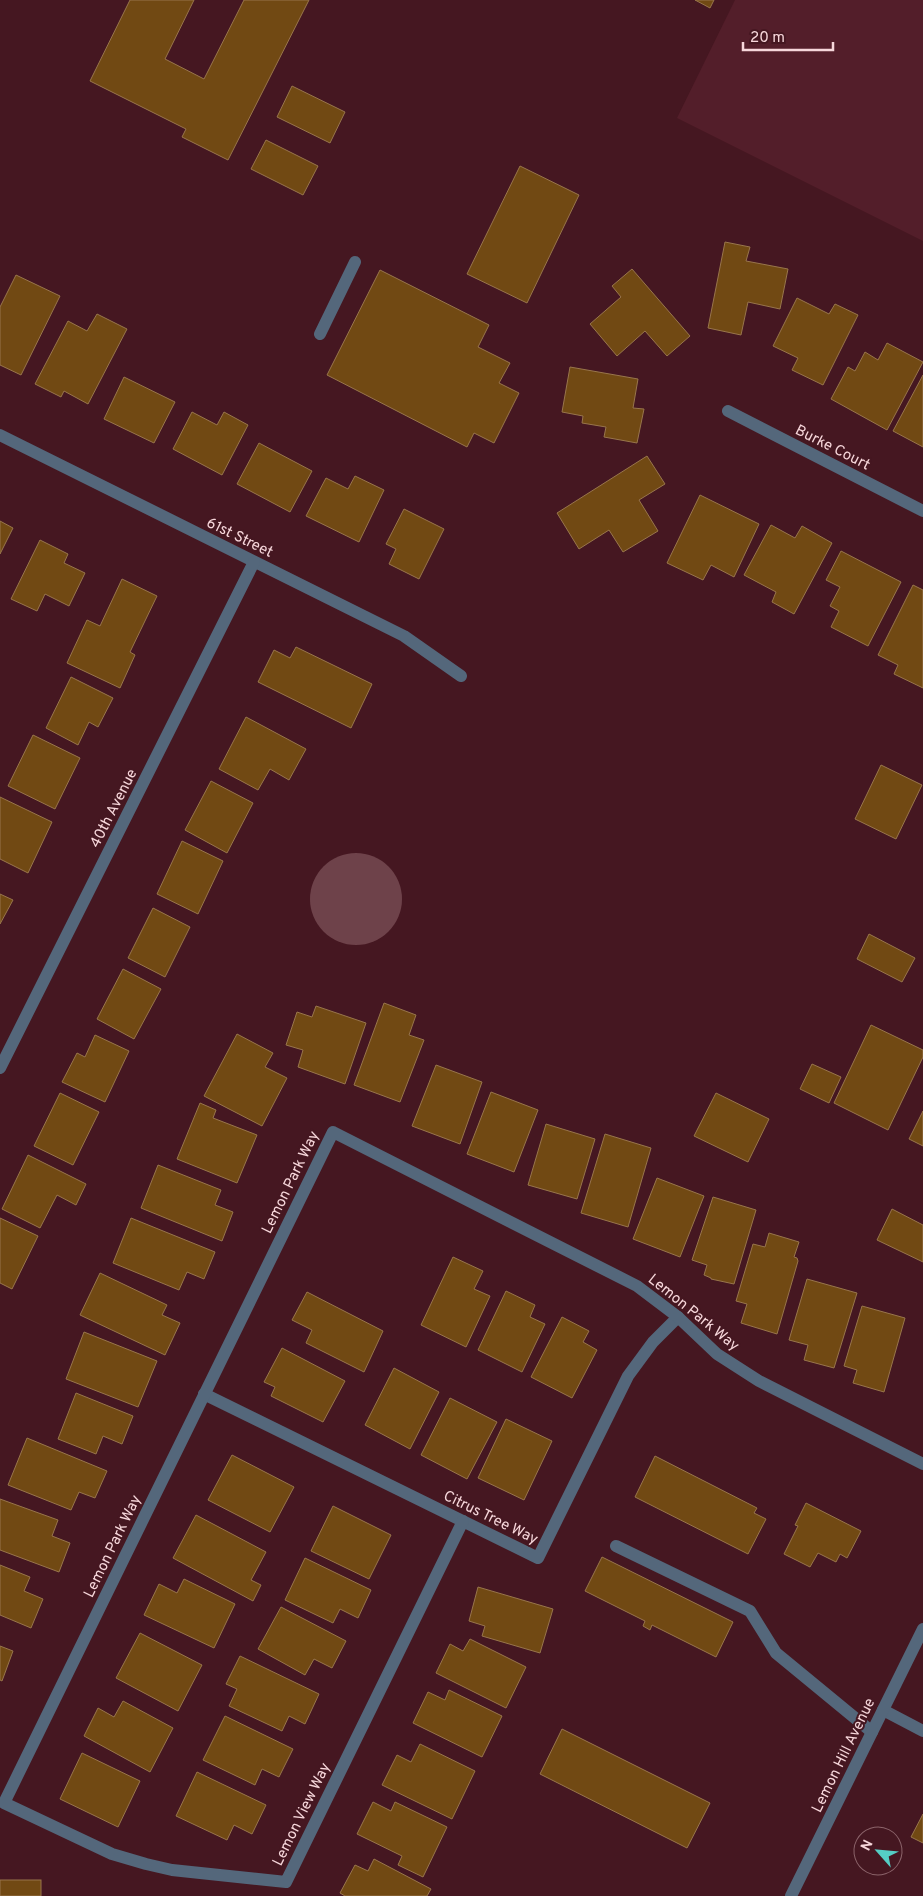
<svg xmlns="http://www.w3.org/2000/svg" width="923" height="1896" font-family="Overpass,sans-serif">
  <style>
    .built { fill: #531e2a }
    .green { fill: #6e424a }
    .building { fill: #714913; stroke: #98754c }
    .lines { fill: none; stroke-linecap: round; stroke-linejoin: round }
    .minor { stroke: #54677b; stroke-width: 12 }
    .labels { text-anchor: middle; stroke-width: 4; stroke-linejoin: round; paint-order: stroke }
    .street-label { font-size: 15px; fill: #f7d7db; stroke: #451721 }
  </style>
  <rect width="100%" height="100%" fill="#451721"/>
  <!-- built -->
  <polygon class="built" points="735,0 923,0 923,241 677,118"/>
  <!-- green -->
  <circle class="green" cx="356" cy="899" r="46"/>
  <!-- building -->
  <g class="building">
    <polygon points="130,0 194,0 165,59 204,79 244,0 309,0 228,160 182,137 186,129 90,81"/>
    <polygon points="695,0 714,0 710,8"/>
    <polygon points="292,86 345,112 330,143 277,117"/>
    <polygon points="266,140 318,166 303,195 251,169"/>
    <polygon points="520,166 579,195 527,303 467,274"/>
    <polygon points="725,242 750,247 746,261 788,269 780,309 748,302 741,335 708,328"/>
    <polygon points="632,269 690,336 667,356 645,331 617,356 590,324 621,297 612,286"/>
    <polygon points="380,270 489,325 478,347 510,363 499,383 519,393 494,443 474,433 467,447 327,375"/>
    <polygon points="16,275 60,296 21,375 0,365 0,307"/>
    <polygon points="797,298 829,314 835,304 858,315 823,385 792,370 798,358 773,346"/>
    <polygon points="97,314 127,329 88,404 64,391 61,397 35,384 68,321 87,331"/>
    <polygon points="887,343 923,362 887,430 831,399 848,367 855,371 865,352 878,360"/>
    <polygon points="570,367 638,379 633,408 644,409 637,443 604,437 606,427 582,423 583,416 562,412"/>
    <polygon points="923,375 923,447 893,431"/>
    <polygon points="124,377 175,402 154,443 104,419"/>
    <polygon points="192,412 217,425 224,412 248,425 222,475 173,449"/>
    <polygon points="259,443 312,471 290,512 237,484"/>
    <polygon points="647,456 665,484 639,500 658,531 623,552 609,530 579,549 557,513"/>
    <polygon points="355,476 384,490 359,542 306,516 326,478 348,489"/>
    <polygon points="700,495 759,524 734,577 711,565 703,580 667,563"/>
    <polygon points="404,509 444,529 419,579 389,564 396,549 386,544"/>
    <polygon points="0,521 13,528 0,554"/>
    <polygon points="771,525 795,538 802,526 832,543 794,614 772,602 776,592 744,575"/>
    <polygon points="40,540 68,554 64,563 85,573 69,606 45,594 37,611 11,599"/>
    <polygon points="841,551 901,582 868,646 831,627 839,611 830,606 840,587 826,580"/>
    <polygon points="122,579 157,596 130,652 135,655 120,688 67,663 87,620 100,626"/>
    <polygon points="913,585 923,590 923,688 894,674 898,665 878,655"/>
    <polygon points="296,647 372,684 351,728 258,682 274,650 290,658"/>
    <polygon points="71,677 113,698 98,727 89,722 78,745 46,728"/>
    <polygon points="246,717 306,749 289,780 270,769 258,790 219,769"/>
    <polygon points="33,735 80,758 55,809 8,786"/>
    <polygon points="881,765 922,785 896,839 855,819"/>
    <polygon points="211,781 253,803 227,853 185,830"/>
    <polygon points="0,797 52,822 28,873 0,859"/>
    <polygon points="182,841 223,861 198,914 157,894"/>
    <polygon points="0,894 13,900 0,924"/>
    <polygon points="153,908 190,927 165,977 128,958"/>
    <polygon points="869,934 915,958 902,982 857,959"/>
    <polygon points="123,969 161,989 134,1039 97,1019"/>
    <polygon points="384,1003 416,1015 409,1035 424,1040 400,1102 354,1085"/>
    <polygon points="316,1006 366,1023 345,1084 298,1067 303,1050 286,1045 297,1012 312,1017"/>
    <polygon points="871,1025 923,1050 923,1057 888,1130 834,1103"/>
    <polygon points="237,1034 273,1053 265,1067 287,1078 262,1126 204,1096"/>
    <polygon points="95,1035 129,1051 105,1102 62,1082 77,1053 85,1057"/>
    <polygon points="812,1064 841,1077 829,1103 800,1089"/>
    <polygon points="436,1065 482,1082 460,1144 412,1126"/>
    <polygon points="491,1092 538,1110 514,1172 467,1154"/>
    <polygon points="60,1093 99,1112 73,1165 34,1146"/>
    <polygon points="716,1093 769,1119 748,1162 694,1136"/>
    <polygon points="200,1103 216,1110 213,1118 257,1135 237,1183 177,1159"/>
    <polygon points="923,1111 923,1146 909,1139"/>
    <polygon points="546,1124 595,1139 577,1199 528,1185"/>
    <polygon points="605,1134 651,1148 628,1227 581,1213"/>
    <polygon points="28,1155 86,1184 76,1205 57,1195 40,1228 2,1209"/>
    <polygon points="158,1165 221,1190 215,1205 233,1212 222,1241 141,1208"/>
    <polygon points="657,1178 704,1196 680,1257 633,1239"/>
    <polygon points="713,1197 756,1210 734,1284 711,1279 711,1278 704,1275 707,1265 692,1260"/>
    <polygon points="892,1209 923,1225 923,1262 877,1240"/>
    <polygon points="0,1218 38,1236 12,1289 0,1283"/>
    <polygon points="131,1218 215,1252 204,1279 187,1272 179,1290 113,1263"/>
    <polygon points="769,1233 799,1242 794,1257 797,1258 798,1261 777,1334 741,1323 747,1304 736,1301 753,1244 765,1247"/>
    <polygon points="453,1257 483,1271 474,1289 490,1296 466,1347 421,1325"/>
    <polygon points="100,1273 167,1305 162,1315 180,1323 165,1355 80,1315"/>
    <polygon points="807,1279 857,1293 834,1368 804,1360 808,1345 789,1340"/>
    <polygon points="506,1291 535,1305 530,1317 545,1324 522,1372 478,1350"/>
    <polygon points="307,1292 383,1331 364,1372 306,1343 312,1330 292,1320"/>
    <polygon points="862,1306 905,1318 884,1392 853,1383 857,1370 844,1366"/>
    <polygon points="562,1317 589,1331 583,1342 597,1350 572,1398 531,1377"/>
    <polygon points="84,1332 157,1361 138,1407 66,1379"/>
    <polygon points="282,1348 345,1381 323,1422 271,1396 275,1387 264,1382"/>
    <polygon points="394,1368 439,1392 410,1449 365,1425"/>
    <polygon points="76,1393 133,1416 122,1444 103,1436 96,1454 58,1439"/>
    <polygon points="450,1398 497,1422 467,1479 421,1455"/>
    <polygon points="506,1419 552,1441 524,1500 478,1478"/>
    <polygon points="27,1438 107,1471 95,1498 79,1492 71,1510 8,1485"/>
    <polygon points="232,1455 294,1487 270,1532 208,1500"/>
    <polygon points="655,1456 757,1508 754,1513 766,1519 748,1554 635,1497"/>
    <polygon points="0,1499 58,1520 52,1536 70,1543 59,1572 0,1550"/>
    <polygon points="806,1503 861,1531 847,1558 840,1554 836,1562 818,1553 810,1567 784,1554 798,1526 795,1525"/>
    <polygon points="333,1506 391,1535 369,1579 311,1551"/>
    <polygon points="196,1515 266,1552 251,1580 261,1585 253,1601 173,1558"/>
    <polygon points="602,1557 733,1622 716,1657 652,1625 650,1630 643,1626 645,1621 585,1591"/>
    <polygon points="305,1558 371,1590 358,1618 340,1609 333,1623 285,1600"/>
    <polygon points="0,1565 30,1577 24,1591 43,1599 31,1628 0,1615"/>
    <polygon points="184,1579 235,1604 214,1648 144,1615 159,1584 177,1593"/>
    <polygon points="478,1587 553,1609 540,1653 482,1636 485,1626 469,1621"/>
    <polygon points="281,1607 346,1641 332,1668 314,1659 305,1675 258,1649"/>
    <polygon points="140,1633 202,1665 178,1711 116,1678"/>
    <polygon points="470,1639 526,1667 506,1708 436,1673 450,1644 463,1651"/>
    <polygon points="0,1646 13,1651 2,1681 0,1680"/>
    <polygon points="240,1656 319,1694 305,1724 289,1716 282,1731 229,1706 237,1689 226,1684"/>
    <polygon points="449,1690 502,1716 482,1757 413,1723 428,1692 445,1700"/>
    <polygon points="123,1701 173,1728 150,1772 84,1736 98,1708 114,1717"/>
    <polygon points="225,1716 293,1749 279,1777 262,1769 255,1785 203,1760"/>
    <polygon points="562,1729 710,1803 687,1848 540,1774"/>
    <polygon points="420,1744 475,1771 452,1819 382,1785 397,1755 411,1762"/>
    <polygon points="82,1753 140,1781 118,1827 60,1799"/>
    <polygon points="197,1772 266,1805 252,1834 234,1825 227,1840 176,1816"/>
    <polygon points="373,1802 391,1811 395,1802 447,1827 423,1877 398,1865 402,1856 357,1834"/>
    <polygon points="923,1814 923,1843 911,1837"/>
    <polygon points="374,1859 431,1889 427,1896 345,1896 340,1893 355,1865 368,1871"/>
    <rect x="0" y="1880" width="41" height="16"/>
  </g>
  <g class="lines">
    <!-- minor -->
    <g class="minor">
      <polyline points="320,334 355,262"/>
      <polyline points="728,411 923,511"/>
      <polyline points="0,435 404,636 461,676"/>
      <polyline points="0,1068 254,562"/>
      <polyline points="204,1394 538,1558 628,1376 653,1342 678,1317"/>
      <polyline points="463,1521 286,1882 172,1870 146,1864 112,1854 4,1803 333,1132 637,1286 678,1317 717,1354 759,1381 923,1464"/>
      <polyline points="616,1546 750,1611 776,1653 872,1732"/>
      <polyline points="883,1710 923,1731"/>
      <polyline points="791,1896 923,1629"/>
    </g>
  </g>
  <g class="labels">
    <!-- street labels -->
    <g class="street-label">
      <text transform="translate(833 447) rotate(27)" y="5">Burke Court</text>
      <text transform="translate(240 537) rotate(26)" y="5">61st Street</text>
      <text transform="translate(113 808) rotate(-63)" y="5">40th Avenue</text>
      <text transform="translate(290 1182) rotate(-64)" y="5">Lemon Park Way</text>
      <text transform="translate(694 1312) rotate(39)" y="5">Lemon Park Way</text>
      <text transform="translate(491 1517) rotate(26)" y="5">Citrus Tree Way</text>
      <text transform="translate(112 1546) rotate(-64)" y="5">Lemon Park Way</text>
      <text transform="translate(843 1755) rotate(-64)" y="5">Lemon Hill Avenue</text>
      <text transform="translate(301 1814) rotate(-64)" y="5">Lemon View Way</text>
    </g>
  </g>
  <!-- north arrow -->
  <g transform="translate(878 1851) rotate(297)"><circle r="24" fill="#451721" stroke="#8c646b"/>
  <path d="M0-4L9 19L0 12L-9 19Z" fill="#55cec5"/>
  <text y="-8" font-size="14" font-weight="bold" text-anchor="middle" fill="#f7d7db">N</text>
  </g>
  <!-- scale -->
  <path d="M743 42v8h90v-8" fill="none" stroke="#f7d7db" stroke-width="2.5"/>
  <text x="750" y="42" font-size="15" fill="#f7d7db" stroke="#451721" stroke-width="4" paint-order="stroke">20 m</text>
</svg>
